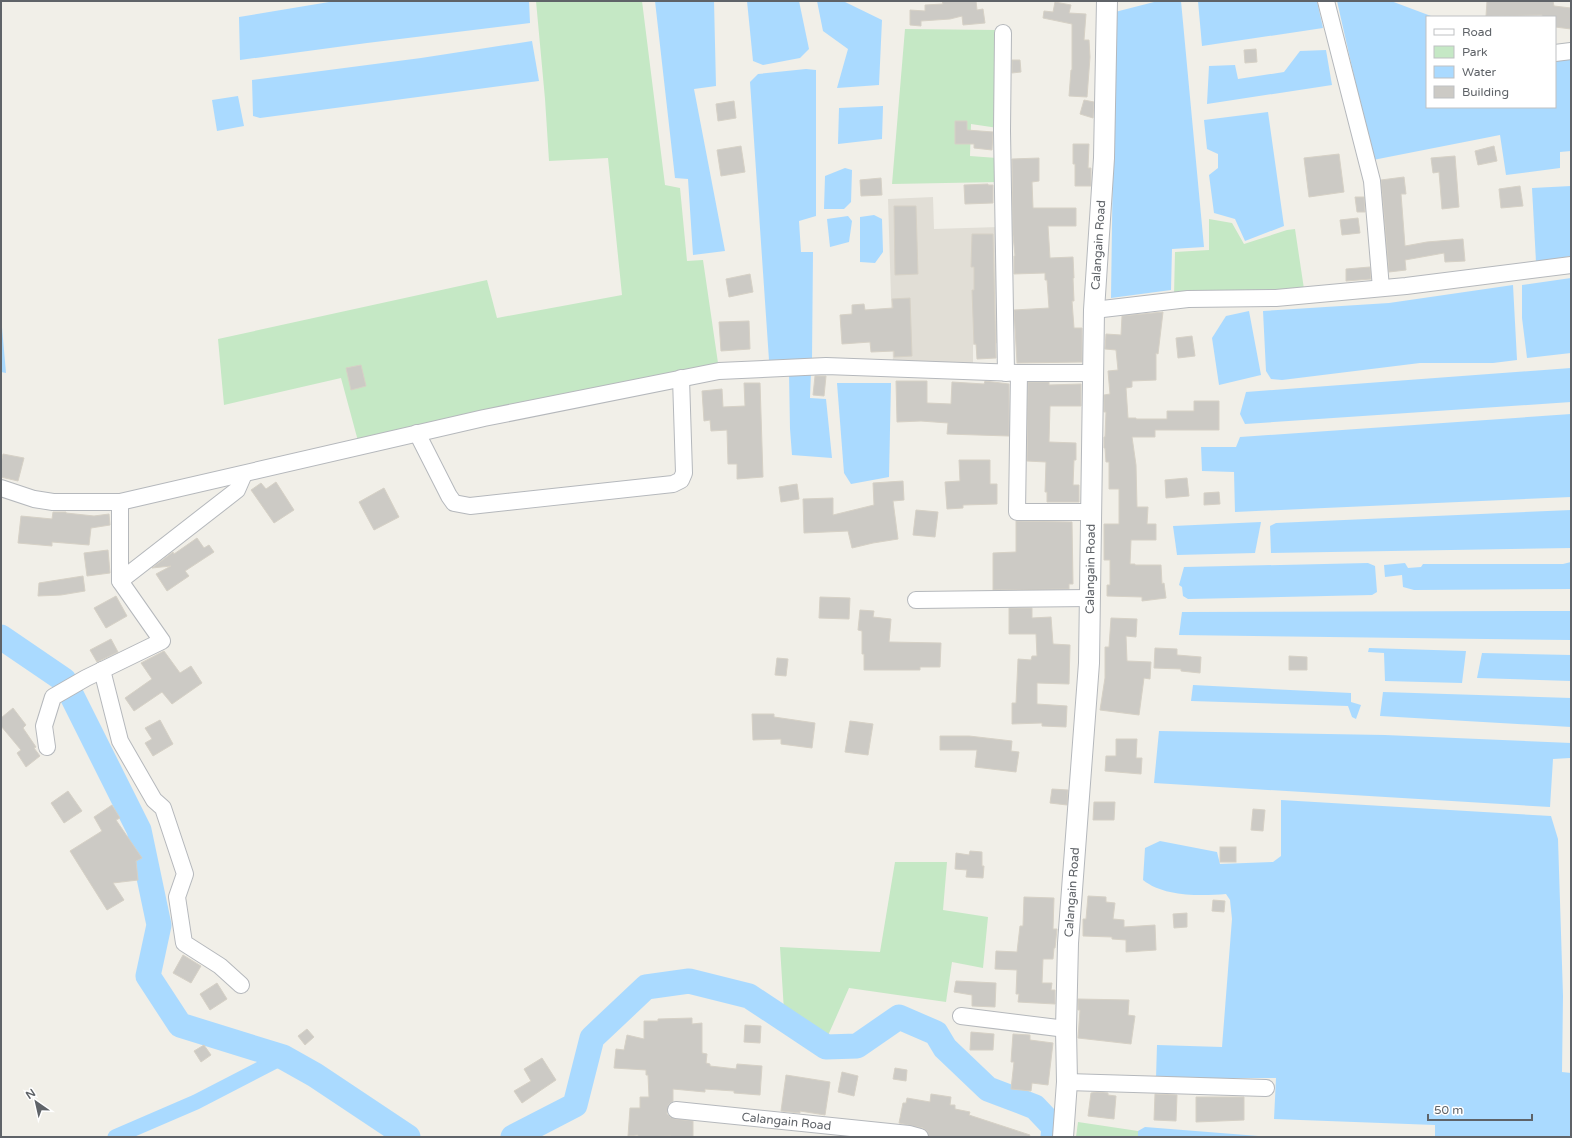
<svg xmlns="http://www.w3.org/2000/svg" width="1572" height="1138" font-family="'Varela Round',sans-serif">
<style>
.education{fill:#e1ded6}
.green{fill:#c5e8c5}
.water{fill:#aadaff}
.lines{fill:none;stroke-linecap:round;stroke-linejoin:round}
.canal{stroke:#aadaff;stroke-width:15}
.river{stroke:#aadaff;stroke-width:25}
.building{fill:#cccac5;stroke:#d6d1c6}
.minor-casing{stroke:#b5b8bc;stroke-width:18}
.tertiary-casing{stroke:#b5b8bc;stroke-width:22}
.minor{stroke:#fff;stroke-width:16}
.tertiary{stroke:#fff;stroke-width:20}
.labels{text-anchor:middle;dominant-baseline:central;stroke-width:4;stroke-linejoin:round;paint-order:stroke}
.street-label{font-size:12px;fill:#5f6368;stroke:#fff}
</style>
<rect width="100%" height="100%" fill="#f1efe8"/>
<polygon class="education" points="933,197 934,229 999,227 998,343 973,345 973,365 893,363 888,199"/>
<g class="green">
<polygon points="536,1 642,1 665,185 680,188 687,261 703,260 718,363 604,386 358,441 341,378 224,405 218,339 487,280 497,318 622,295 608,158 549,161 545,99"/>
<polygon points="905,29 998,30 998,128 971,124 970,156 997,158 999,182 892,184"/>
<polygon points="1209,219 1232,223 1244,244 1287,230 1295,229 1304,289 1174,296 1175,252 1209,250"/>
<polygon points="895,862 947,862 943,910 988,917 983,968 952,962 946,1002 849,988 826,1040 784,1011 780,947 880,952"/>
<polygon points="1078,1122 1138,1131 1138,1137 1076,1137"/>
</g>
<g class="water">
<polygon points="335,1 529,1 530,23 367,43 240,60 239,17"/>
<polygon points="655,1 714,1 716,86 694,89 725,251 693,255 688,179 675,178"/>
<polygon points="747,1 799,1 809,49 800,58 763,65 753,61"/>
<polygon points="817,1 843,1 882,20 879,85 837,88 848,49 823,31"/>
<polygon points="1158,1 1181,1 1204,247 1172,249 1171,290 1111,298 1115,12"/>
<polygon points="1198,1 1317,1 1323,28 1202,46"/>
<polygon points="1337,1 1391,1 1431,16 1440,17 1427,17 1427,107 1555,107 1555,59 1571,56 1571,151 1560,152 1560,168 1506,175 1500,135 1373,160"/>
<polygon points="532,41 539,81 260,118 253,116 252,80 421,58"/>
<polygon points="1326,50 1332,85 1207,104 1209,66 1235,65 1238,79 1284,72 1300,51"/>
<polygon points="806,69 816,70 816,216 799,221 801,252 813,252 812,359 769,360 750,82 758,74"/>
<polygon points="238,96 244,126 217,131 212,100"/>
<polygon points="883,106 882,139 838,144 839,108"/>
<polygon points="1268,112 1284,226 1245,241 1235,219 1214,213 1209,175 1218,168 1218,154 1207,149 1204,120"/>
<polygon points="845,168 852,170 851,202 844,209 824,209 825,176"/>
<polygon points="1571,186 1571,256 1536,262 1532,188"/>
<polygon points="874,215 882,219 883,252 875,263 860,262 860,217"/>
<polygon points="848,216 852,221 849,242 830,247 827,219"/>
<polygon points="1571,278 1571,353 1527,358 1522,318 1522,285"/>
<polygon points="1513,285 1517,360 1493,363 1420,363 1282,380 1271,379 1266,371 1263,311 1389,303"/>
<polygon points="1249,311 1261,375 1219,385 1212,338 1226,316"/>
<polygon points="1,316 6,373 1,372"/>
<polygon points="1571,368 1571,402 1245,424 1240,414 1246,392"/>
<polygon points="789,372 811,372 810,398 826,399 832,458 792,455 790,429"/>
<polygon points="837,383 891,383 889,477 851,484 844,473"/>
<polygon points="1571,414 1571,497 1235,512 1234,472 1202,471 1201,447 1236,447 1240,437"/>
<polygon points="1571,510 1571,548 1271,553 1270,526 1276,523"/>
<polygon points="1261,522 1255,553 1177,555 1173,526"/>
<polygon points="1571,562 1571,589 1414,590 1403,587 1402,575 1385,577 1384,565 1405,563 1408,568 1421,567 1423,564 1563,564"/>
<polygon points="1368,563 1375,566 1377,592 1372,595 1188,599 1183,596 1182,587 1179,585 1184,567"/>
<polygon points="1571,611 1571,640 1179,635 1182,612"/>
<polygon points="1369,648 1466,651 1462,683 1385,681 1384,653 1368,652"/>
<polygon points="1482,653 1571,655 1571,681 1477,678"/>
<polygon points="1193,685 1351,693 1351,702 1361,705 1356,719 1352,717 1348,706 1191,701"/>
<polygon points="1383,692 1571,698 1571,727 1380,716"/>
<polygon points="1159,731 1385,735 1571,743 1571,799 1570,758 1553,759 1550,807 1154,783"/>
<path d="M1281,800L1551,816L1558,839L1563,996L1562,1072L1571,1073V1137H1435V1125L1274,1119L1276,1078H1156L1157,1045L1222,1047L1232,919L1230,900L1226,894C1201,896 1164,897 1143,880L1145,848L1160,841L1217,852L1220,864L1273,862L1281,856Z"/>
<polygon points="1145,1127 1271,1137 1280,1137 1138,1137 1138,1131"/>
</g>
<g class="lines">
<polyline class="canal" points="115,1137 196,1102 283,1057"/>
<g class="river">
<polyline points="1,637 64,680 139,830 159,925 148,976 180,1025 283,1057 315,1075 408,1137"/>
<polyline points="513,1137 575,1105 592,1038 646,987 689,981 749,996 826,1047 857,1046 899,1017 936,1033 945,1048 988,1089 1035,1107 1054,1127 1053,1137"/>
</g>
</g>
<g class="building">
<polygon points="942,1 976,1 977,10 983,9 985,23 963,25 962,16 950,19 921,21 921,26 910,25 910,10 925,11 925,5 943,4"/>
<polygon points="1487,1 1553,1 1554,6 1571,8 1571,29 1555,27 1555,17 1543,17 1542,15 1486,16"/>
<polygon points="1055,2 1071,5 1069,13 1086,14 1084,40 1089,40 1090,57 1087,97 1069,96 1071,70 1072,70 1072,24 1043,18 1044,11 1053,12"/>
<polygon points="1256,49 1257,62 1245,63 1244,50"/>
<polygon points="1012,60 1020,60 1021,72 1012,73"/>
<polygon points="1084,100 1094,102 1093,118 1080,114"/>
<polygon points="734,101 736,118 718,121 716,104"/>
<polygon points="955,121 967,121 967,130 993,132 992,150 974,148 974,144 955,144"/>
<polygon points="1073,144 1089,144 1088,168 1091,168 1091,186 1075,186 1075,164 1073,164"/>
<polygon points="741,146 745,172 721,176 717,150"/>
<polygon points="1494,146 1497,161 1478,165 1475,151"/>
<polygon points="1339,154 1344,192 1309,197 1304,158"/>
<polygon points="1455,156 1459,207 1442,209 1439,172 1433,173 1431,158"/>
<polygon points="1039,158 1039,181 1032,182 1033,208 1076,208 1076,226 1048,226 1050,258 1073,257 1074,278 1073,278 1074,301 1072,301 1074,328 1082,328 1082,362 1017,363 1014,310 1049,308 1047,280 1045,280 1045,273 1014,274 1014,256 1015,256 1013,235 1012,159"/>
<polygon points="1404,177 1406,194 1401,194 1405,246 1427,242 1463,239 1465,261 1445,262 1444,253 1405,260 1406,270 1389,272 1381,180"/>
<polygon points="881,178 882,195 861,196 860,180"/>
<polygon points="988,184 988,185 993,185 993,203 965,204 964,185"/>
<polygon points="1520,186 1523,206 1501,208 1499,189"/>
<polygon points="1355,197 1364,197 1365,212 1357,212"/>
<polygon points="894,206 916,206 918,274 895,275"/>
<polygon points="1358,218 1360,233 1342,235 1340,220"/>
<polygon points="972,234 993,234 996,358 977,359 976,344 974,344 972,290 974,290 974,267 971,267"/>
<polygon points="1370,267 1371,279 1346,281 1346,269"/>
<polygon points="750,274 753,292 729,297 726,279"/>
<polygon points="910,298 912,356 894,357 894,351 871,352 870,342 842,344 840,315 852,314 852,305 864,304 865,310 893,308 892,299"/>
<polygon points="1163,312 1158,354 1156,353 1156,380 1132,381 1132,387 1126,388 1128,418 1136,418 1136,419 1167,419 1167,411 1194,411 1194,401 1219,401 1219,430 1155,430 1155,437 1132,437 1136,465 1137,507 1148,507 1147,524 1156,524 1156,540 1131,540 1130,564 1135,564 1135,565 1161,565 1162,584 1164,583 1166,598 1142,601 1142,597 1107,596 1107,585 1110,585 1110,560 1104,560 1104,524 1119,524 1119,489 1109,489 1109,462 1106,462 1105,448 1104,448 1104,437 1105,437 1106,412 1104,412 1104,395 1110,394 1108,371 1118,370 1116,350 1105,349 1106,334 1121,335 1122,316"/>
<polygon points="749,321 750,349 721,351 719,322"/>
<polygon points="1192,336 1195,356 1178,358 1176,338"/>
<polygon points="361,365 366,386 351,390 346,368"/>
<polygon points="815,376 826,376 824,396 813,395"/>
<polygon points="896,381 927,381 927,403 951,404 952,382 984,384 985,381 1009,384 1009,436 947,434 948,423 921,421 897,422"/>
<polygon points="1028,382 1049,382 1049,385 1081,384 1081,406 1050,406 1049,442 1076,443 1076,460 1074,460 1073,485 1079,485 1079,502 1047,502 1047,492 1045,492 1046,462 1027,461"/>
<polygon points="744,383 760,383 763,477 737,479 737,464 728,464 727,430 711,431 710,420 704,421 702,391 722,389 723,407 745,406"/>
<polygon points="3,454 24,458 18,481 1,477 1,464"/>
<polygon points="959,460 990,460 990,484 997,484 997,504 963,505 963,508 947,509 945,482 960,481"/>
<polygon points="1187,478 1189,496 1166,498 1165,480"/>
<polygon points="903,481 904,500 893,501 898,539 873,543 852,548 848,531 804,533 803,499 833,498 833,515 874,505 873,483"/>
<polygon points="276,482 294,510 274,523 251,490 261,483 266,489"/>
<polygon points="797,484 799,499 781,502 779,487"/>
<polygon points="384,488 399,517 374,530 359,502"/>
<polygon points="1219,492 1220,504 1204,505 1204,493"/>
<polygon points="916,510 938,512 935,537 913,535"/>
<polygon points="53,512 66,512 66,513 94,516 109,514 110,525 91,528 89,545 52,542 52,546 18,543 21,516 52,519"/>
<polygon points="1016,521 1072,522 1073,584 1069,584 1069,589 993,590 993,553 1016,552"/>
<polygon points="197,538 204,548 209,545 214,552 185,571 189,576 167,591 156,574 171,566 152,568 173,552 174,554"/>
<polygon points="108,550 110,573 87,576 84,553"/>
<polygon points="83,576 85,591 61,595 38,596 39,583"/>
<polygon points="116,596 127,616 106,628 94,608"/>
<polygon points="820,597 850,598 849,619 819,618"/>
<polygon points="1009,608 1032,608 1032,618 1051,617 1053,644 1070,645 1069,684 1037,683 1037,704 1067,706 1066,727 1042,726 1042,723 1012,724 1012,703 1016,703 1018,659 1031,660 1032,656 1037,656 1036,634 1009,634"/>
<polygon points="860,610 874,611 873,617 891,619 889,642 941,643 940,667 920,667 920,670 864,670 864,654 862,654 862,631 858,630"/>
<polygon points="1111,618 1137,619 1136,637 1126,636 1127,661 1151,662 1150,679 1144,678 1139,715 1100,710 1105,678 1105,647 1109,647"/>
<polygon points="111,639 118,652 97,662 90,650"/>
<polygon points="1155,648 1177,649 1177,655 1201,657 1200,673 1181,671 1181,669 1154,668"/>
<polygon points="164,651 180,673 191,666 202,683 172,704 162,692 134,711 125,698 152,679 141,663"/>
<polygon points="1289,656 1307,657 1307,670 1289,670"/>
<polygon points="777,658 788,659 786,676 775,675"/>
<polygon points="13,708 26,725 23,728 36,747 34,748 40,756 26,767 17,753 21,750 1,726 1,718"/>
<polygon points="752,714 774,714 774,717 815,723 812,748 781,744 781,739 753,740"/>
<polygon points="160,720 173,744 153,756 145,743 152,739 145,728"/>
<polygon points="850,721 873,724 868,755 845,752"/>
<polygon points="940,736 969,736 1012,741 1011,751 1019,752 1016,772 975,767 977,750 940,750"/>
<polygon points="1116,739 1137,739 1136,758 1142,758 1141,774 1105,771 1106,756 1116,756"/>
<polygon points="1052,789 1068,790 1067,805 1050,803"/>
<polygon points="68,791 82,811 64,823 51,803"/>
<polygon points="1094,802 1115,802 1114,820 1093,820"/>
<polygon points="112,805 120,818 116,820 142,858 136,861 138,880 113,883 124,900 107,910 70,851 102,831 94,817"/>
<polygon points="1253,809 1265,810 1263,831 1251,830"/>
<rect x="1220" y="847" width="16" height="15"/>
<polygon points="970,851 982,852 982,866 984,866 983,878 966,877 967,870 955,869 956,853 969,855"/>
<polygon points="1088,896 1106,897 1106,902 1115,903 1113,919 1124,920 1124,927 1155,925 1156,950 1126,952 1126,940 1112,939 1112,937 1083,936 1083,919 1086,919"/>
<polygon points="1024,897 1054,898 1053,929 1057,929 1055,948 1054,948 1053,959 1043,959 1042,983 1052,983 1051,990 1055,990 1055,1004 1018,1002 1019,994 1016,994 1017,970 995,969 996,951 1017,952 1020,926 1023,926"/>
<polygon points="1213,900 1225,901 1224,912 1212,911"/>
<polygon points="1187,913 1187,927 1174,928 1173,914"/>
<polygon points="183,955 201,966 191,983 173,973"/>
<polygon points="956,981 996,983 995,1007 972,1006 972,995 954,992"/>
<polygon points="217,983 227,999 210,1010 200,994"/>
<polygon points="1078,999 1129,1000 1128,1015 1135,1016 1131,1044 1078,1038 1080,1010 1078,1010"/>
<polygon points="692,1018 692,1024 702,1023 702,1053 707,1054 706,1063 710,1064 710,1066 736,1069 737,1064 762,1066 760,1095 734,1093 734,1091 705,1089 705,1092 673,1089 673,1101 668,1105 667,1114 670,1117 675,1119 693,1121 693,1137 671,1137 671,1136 638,1137 638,1135 628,1136 630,1108 640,1108 640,1097 649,1097 648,1075 646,1075 646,1070 614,1068 616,1049 624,1050 627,1035 644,1039 644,1021 658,1021 658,1019"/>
<polygon points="745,1025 761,1026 760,1043 744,1042"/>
<polygon points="307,1029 314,1037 305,1045 298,1036"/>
<polygon points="971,1032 994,1034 993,1050 970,1050"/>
<polygon points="1013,1034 1030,1035 1030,1040 1053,1043 1048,1085 1032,1083 1031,1091 1011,1089 1014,1062 1011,1062"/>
<polygon points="204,1045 211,1055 201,1062 194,1051"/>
<polygon points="542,1058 556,1080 522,1103 514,1091 531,1081 524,1069"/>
<polygon points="895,1068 907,1070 906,1081 893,1079"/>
<polygon points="842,1072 858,1076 854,1096 838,1092"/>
<polygon points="786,1075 830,1082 825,1115 800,1111 800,1113 781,1111"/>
<polygon points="1097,1092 1108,1093 1108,1095 1116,1096 1114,1119 1088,1116 1091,1093"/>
<polygon points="931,1094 951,1097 950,1105 955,1105 955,1109 970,1112 969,1115 1030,1135 1029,1137 929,1137 927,1131 923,1128 899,1123 903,1103 906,1103 907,1098 930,1102"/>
<polygon points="1155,1094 1177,1095 1176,1121 1154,1120"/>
<polygon points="1196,1097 1244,1097 1244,1120 1196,1122"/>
</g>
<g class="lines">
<defs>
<g id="minor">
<polyline points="1326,1 1372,181 1381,288"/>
<polyline points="1003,33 1002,131 1006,373"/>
<polyline points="1555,53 1571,51"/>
<polyline points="1094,310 1188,299 1276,298 1406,286 1571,265"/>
<polyline points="1019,373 1017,512 1092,512"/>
<polyline points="417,433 449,496 454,503 470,506 673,484 681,480 684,473 681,378"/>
<polyline points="1,488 34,499 53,502 120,502 484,418 719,371 826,366 1019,373 1093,373"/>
<polyline points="120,502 120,581"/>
<polyline points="916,600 1091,598"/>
<polyline points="102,670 120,741 154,800 163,808 185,874 177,897 184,943 220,966 241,985"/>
<polyline points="47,747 44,726 53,697 86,678 162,641 120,581 237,490 244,474"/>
<polyline points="961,1016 1066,1029"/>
<polyline points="1067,1082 1266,1088"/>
<path id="s1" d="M676,1110L909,1134L920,1137"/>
</g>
<g id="tertiary">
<path id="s2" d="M1063,1137L1067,1082L1066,1029L1068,943L1089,663L1094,310L1104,158L1107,1"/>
</g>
</defs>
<use href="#minor" class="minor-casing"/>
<use href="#tertiary" class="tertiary-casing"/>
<use href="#minor" class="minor"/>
<use href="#tertiary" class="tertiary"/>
</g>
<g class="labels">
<g class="street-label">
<text stroke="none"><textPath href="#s2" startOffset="893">Calangain Road</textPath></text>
<text stroke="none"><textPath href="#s2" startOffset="569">Calangain Road</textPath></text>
<text stroke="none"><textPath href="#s2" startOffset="245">Calangain Road</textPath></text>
<text stroke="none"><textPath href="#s1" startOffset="111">Calangain Road</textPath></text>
</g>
</g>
<rect width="1572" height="1138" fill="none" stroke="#5f6368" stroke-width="4"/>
<rect x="1426" y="16" width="130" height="92" fill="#ffffff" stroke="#bfc1c3"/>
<rect x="1434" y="29" width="20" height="6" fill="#ffffff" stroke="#bfc1c3"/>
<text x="1462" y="36" font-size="12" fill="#5f6368">Road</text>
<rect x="1434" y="46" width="20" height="12" fill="#c5e8c5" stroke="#bfc1c3"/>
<text x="1462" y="56" font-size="12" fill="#5f6368">Park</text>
<rect x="1434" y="66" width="20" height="12" fill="#aadaff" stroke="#bfc1c3"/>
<text x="1462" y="76" font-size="12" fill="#5f6368">Water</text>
<rect x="1434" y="86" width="20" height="12" fill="#cccac5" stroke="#bfc1c3"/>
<text x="1462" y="96" font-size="12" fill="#5f6368">Building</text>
<g transform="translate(36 1102) rotate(326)" stroke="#ffffff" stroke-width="3" paint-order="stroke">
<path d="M0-3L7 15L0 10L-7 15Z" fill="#5f6368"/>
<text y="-6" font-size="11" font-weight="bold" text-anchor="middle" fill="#5f6368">N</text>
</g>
<path d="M1428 1114v6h104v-6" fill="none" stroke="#5f6368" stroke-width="2"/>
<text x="1434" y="1114" font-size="12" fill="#5f6368" stroke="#ffffff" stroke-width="3" paint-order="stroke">50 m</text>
</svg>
